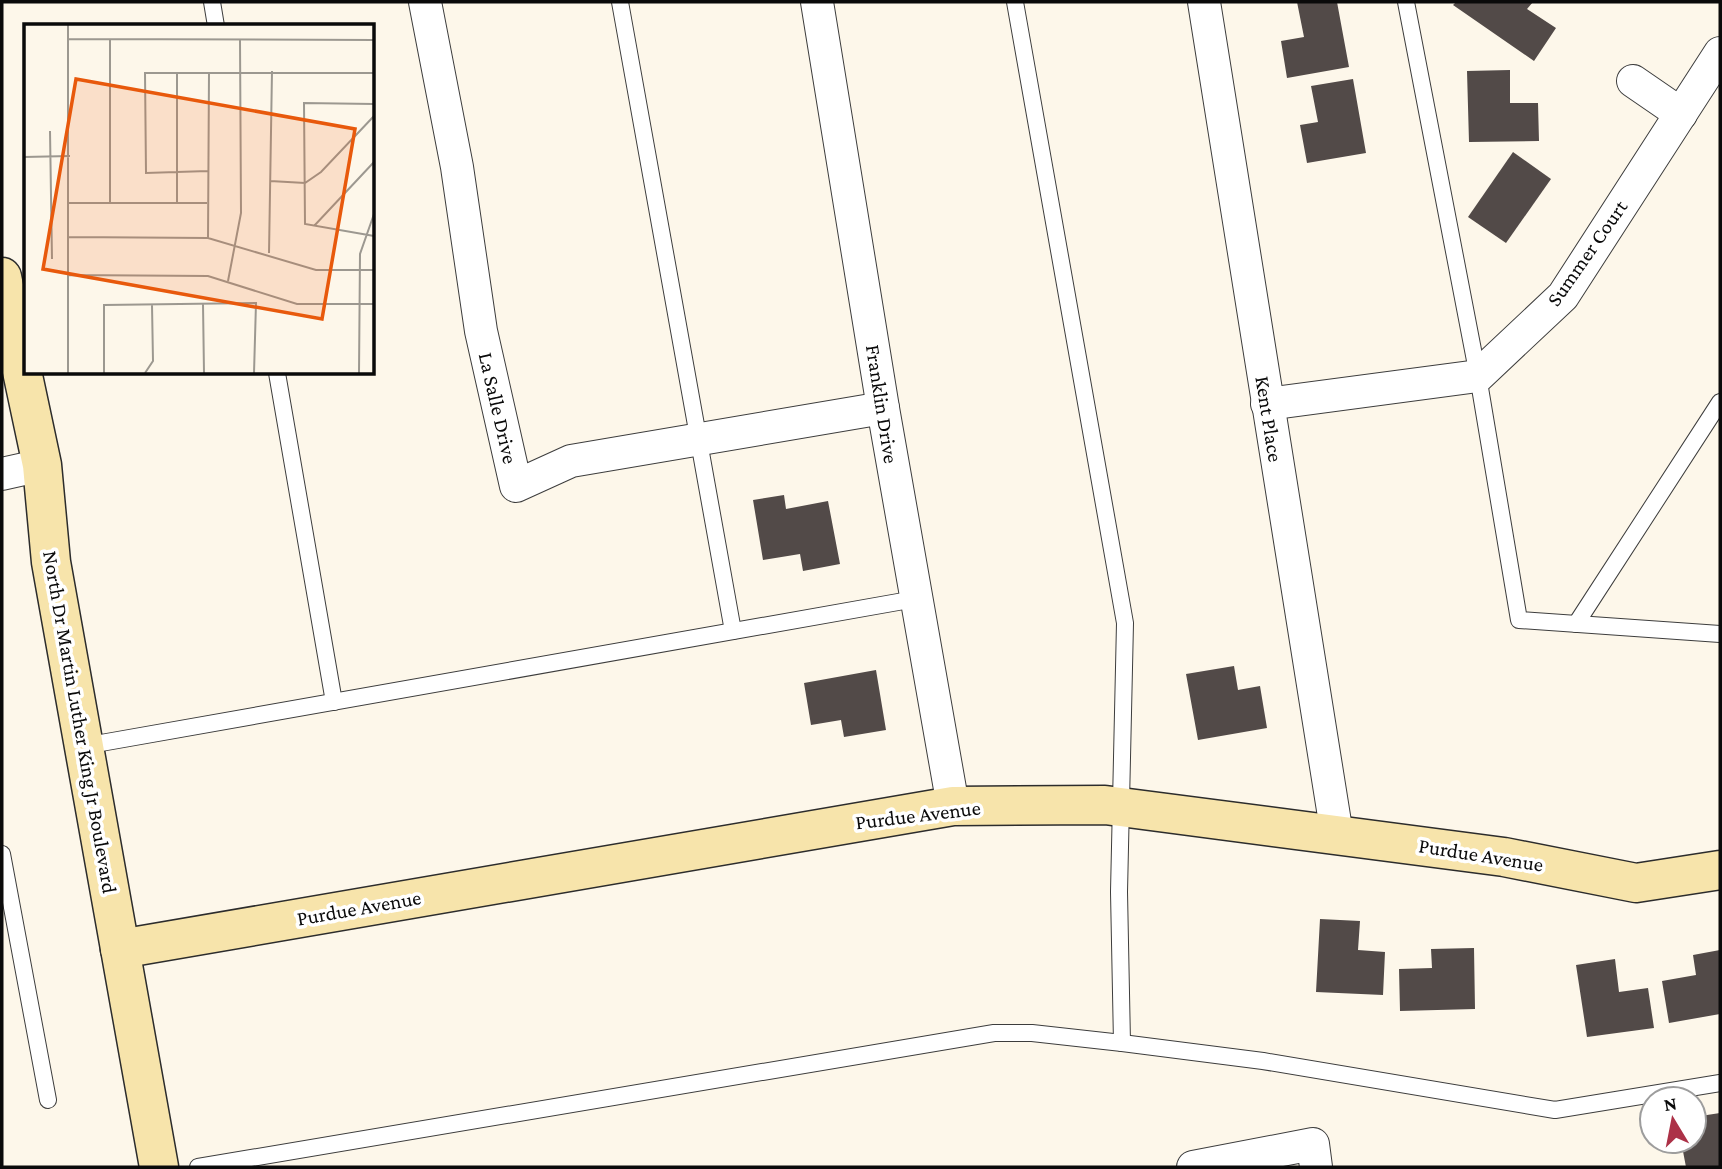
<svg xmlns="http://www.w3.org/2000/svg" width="1722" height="1169" font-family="'Crimson Pro',serif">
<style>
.building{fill:#524a48}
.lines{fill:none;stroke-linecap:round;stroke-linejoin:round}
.lane-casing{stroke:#3d3d3d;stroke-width:18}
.street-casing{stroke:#3d3d3d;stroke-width:34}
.secondary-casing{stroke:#2c2c2c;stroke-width:41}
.lane{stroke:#fff;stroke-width:16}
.street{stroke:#fff;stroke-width:32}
.secondary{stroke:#f7e4ab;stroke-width:38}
.labels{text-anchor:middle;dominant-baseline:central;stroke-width:7;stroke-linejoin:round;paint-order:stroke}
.street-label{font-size:21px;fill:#0a0a0a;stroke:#fff}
.inset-road{fill:none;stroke:#9c9890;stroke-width:2}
.view{fill:#e8590c;fill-opacity:0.15;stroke:#e8590c;stroke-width:3.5}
.inset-edge{fill:none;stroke:#0a0a0a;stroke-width:3.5}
</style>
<rect width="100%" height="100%" fill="#fdf7ea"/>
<g class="building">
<polygon points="1297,2 1337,2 1349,67 1287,78 1281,41 1304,37"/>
<polygon points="1456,2 1533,2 1527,9 1556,28 1534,61 1453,5"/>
<polygon points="1510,70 1510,103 1538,103 1539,141 1469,142 1467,71"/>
<polygon points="1353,79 1366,153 1307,163 1300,125 1318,122 1311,86"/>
<polygon points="1513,152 1551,179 1506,243 1468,217"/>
<polygon points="784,495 786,509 828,501 840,564 803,571 800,554 763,560 753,500"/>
<polygon points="1234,666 1238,690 1260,686 1267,728 1198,740 1186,674"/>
<polygon points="876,670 886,730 844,737 841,720 811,725 804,683"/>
<polygon points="1320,919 1360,921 1358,950 1385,952 1383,995 1316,992"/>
<polygon points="1474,948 1475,1009 1400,1011 1399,969 1432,968 1431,949"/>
<polygon points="1720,950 1720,1014 1669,1023 1662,981 1696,975 1693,955"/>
<polygon points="1615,959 1619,992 1648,988 1654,1028 1587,1037 1576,965"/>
<polygon points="1720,1113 1720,1167 1686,1167 1681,1141 1694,1141 1694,1117"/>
</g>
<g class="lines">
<defs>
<g id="lane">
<polyline points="212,2 216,26"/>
<polyline points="620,2 733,631"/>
<polyline points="1015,2 1125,623 1119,892 1122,1043"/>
<polyline points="1406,2 1478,376 1519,620 1720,634"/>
<polyline points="277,373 334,702"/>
<polyline points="1576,624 1720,402"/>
<polyline points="84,746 915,599"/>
<polyline points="2,854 48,1100"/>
<polyline points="198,1167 994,1033 1032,1033 1122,1043 1263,1061 1555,1110 1720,1083"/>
</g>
<g id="street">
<polyline points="425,2 457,167 481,331 516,486 571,461 883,408"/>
<polyline points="817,2 883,408 953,806"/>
<polyline points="1204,2 1337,835"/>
<polyline points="1633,81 1681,114"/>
<polyline points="1267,404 1478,376 1563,296 1720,53"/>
<polyline points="2,474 42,465"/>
<polyline points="1193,1167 1313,1144 1316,1167"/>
</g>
<g id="secondary">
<polyline points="2,277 42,465 51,562 159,1167"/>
<polyline points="120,949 953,806 1105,805 1504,857 1636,883 1720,870"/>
</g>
</defs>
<use href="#lane" class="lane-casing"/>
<use href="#street" class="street-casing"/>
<use href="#secondary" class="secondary-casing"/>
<use href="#lane" class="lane"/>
<use href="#street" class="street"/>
<use href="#secondary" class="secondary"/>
</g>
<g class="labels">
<g class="street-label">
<text transform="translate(1587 253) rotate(-55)">Summer Court</text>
<text transform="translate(882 404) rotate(81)">Franklin Drive</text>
<text transform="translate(498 408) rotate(77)">La Salle Drive</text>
<text transform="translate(1269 419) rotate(81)">Kent Place</text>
<text transform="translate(80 722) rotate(80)">North Dr Martin Luther King Jr Boulevard</text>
<text transform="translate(918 815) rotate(-7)">Purdue Avenue</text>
<text transform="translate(1481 855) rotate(9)">Purdue Avenue</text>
<text transform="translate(359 908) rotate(-10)">Purdue Avenue</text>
</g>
</g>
<g transform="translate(24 24)">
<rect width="350" height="350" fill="#fdf7ea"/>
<path class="inset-road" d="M44,1V349M44,15L350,16M153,48V179M350,80L280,79L281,200L350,212M26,107L28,235M0,133L46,132M184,147L122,149L121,49H350M246,157L281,159L297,148L350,92M44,179H183M86,179V15M290,202L350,138M44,213L184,214L292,246H350M184,214L185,48M245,229L248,47M44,251L184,252L273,280H350M204,257L217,189L216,16M179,280L180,349M80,349V281L232,279L230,349M121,349L129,337L128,281M335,349L336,230L350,190"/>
<path class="view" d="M52,55L331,105L298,295L19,245Z"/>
<rect width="350" height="350" class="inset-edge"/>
</g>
<rect width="1722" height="1169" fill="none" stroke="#0a0a0a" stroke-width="7"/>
<g transform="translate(1673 1120) rotate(350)"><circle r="33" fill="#ffffff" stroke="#9d9d9d" stroke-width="2"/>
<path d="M0-5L12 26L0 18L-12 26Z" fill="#ac3147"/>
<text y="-10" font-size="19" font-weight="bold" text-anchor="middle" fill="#0a0a0a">N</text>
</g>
</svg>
